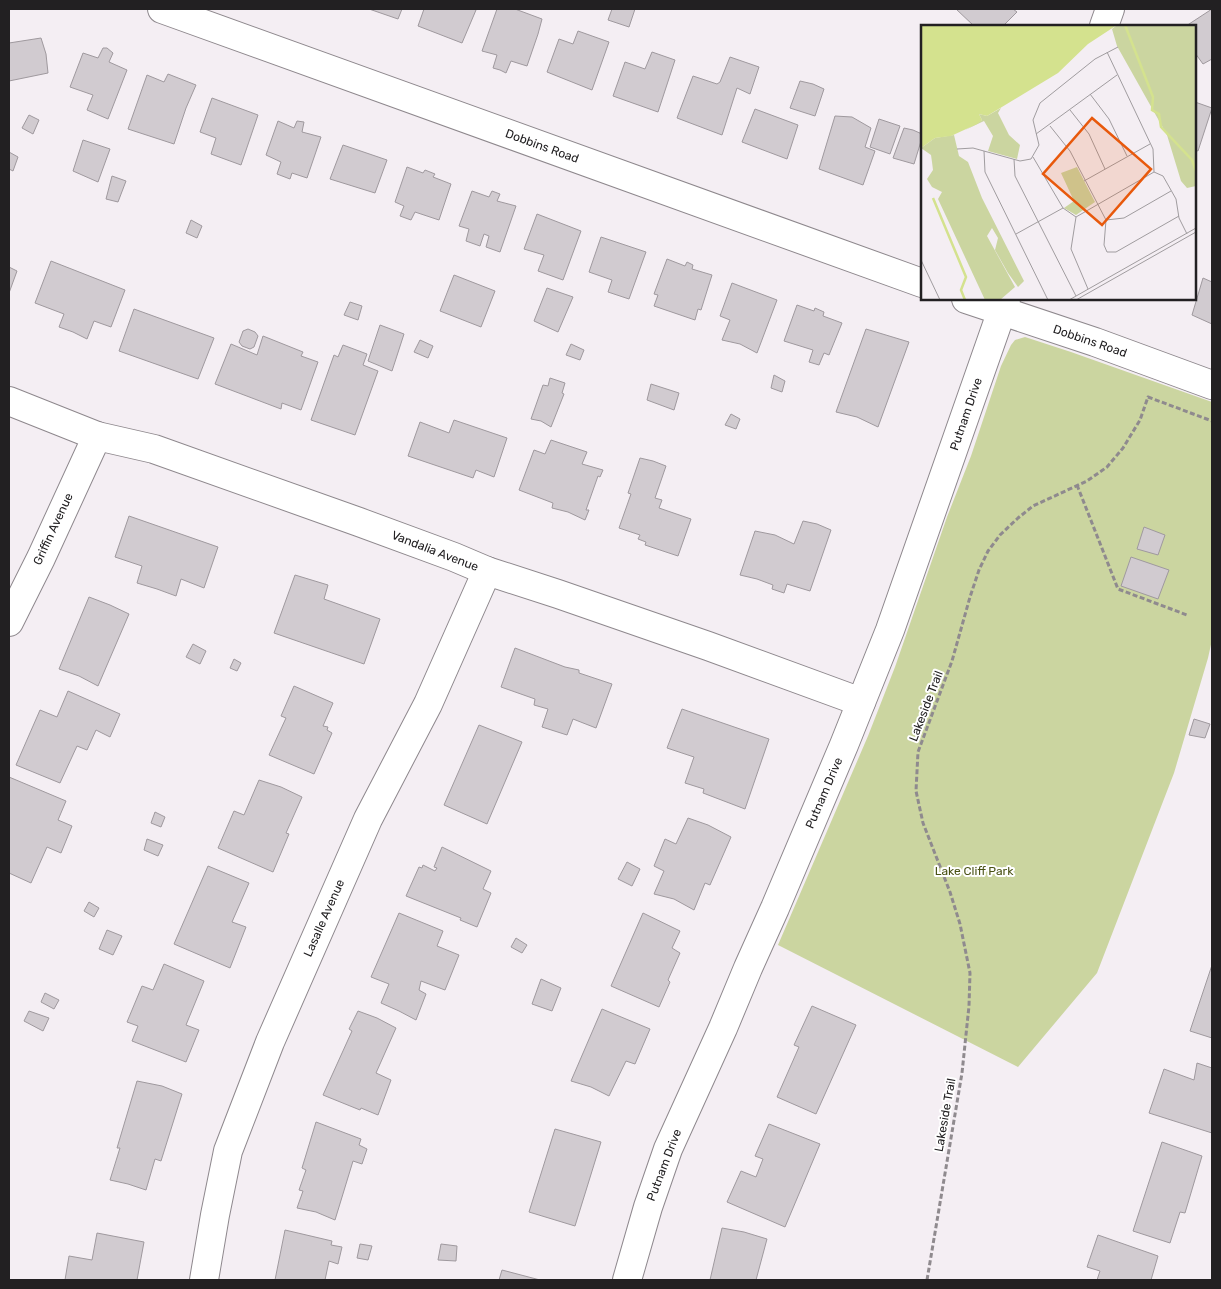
<svg xmlns="http://www.w3.org/2000/svg" width="1221" height="1289" font-family="Rubik,sans-serif">
<style>
.green{fill:#cbd5a0}
.building{fill:#d1cbd0;stroke:#9f999e}
.lines{fill:none;stroke-linecap:round;stroke-linejoin:round}
.minor-casing{stroke:#8e888d;stroke-width:30}
.path{stroke:#8f8a8e;stroke-width:3;stroke-dasharray:5 2.5;stroke-linecap:butt}
.minor{stroke:#fff;stroke-width:28}
.labels{text-anchor:middle;dominant-baseline:central;stroke-width:4;stroke-linejoin:round;paint-order:stroke}
.street-label{font-size:12px;fill:#222022;stroke:#fff}
.park-label{font-size:12px;fill:#495114;stroke:#fff}
.inset-river{fill:none;stroke:#d4e28e;stroke-width:2.5}
.inset-road{fill:none;stroke:#a09c9f;stroke-width:1}
.view{fill:#e8590c;fill-opacity:0.15;stroke:#e8590c;stroke-width:2.5}
.inset-edge{fill:none;stroke:#222022;stroke-width:2.5}
</style>
<rect width="100%" height="100%" fill="#f4eef3"/>
<polygon class="green" points="1025,337 1071,352 1212,402 1212,640 1208,658 1174,773 1097,973 1018,1067 778,945 868,736 895,667 947,517 971,456 1001,366 1011,345 1015,340"/>
<g class="building">
<polygon points="369,9 402,9 398,19"/>
<polygon points="424,9 474,9 476,10 462,43 418,26"/>
<polygon points="497,9 515,9 542,19 538,34 527,66 511,61 506,73 500,70 493,68 497,55 482,51"/>
<polygon points="612,9 635,9 629,27 608,20"/>
<polygon points="956,9 1013,9 1017,12 1003,26 974,26"/>
<polygon points="1212,9 1212,59 1203,64 1195,53 1195,26 1186,26"/>
<polygon points="578,31 609,42 592,90 547,72 559,39 573,44"/>
<polygon points="41,38 46,54 48,73 9,81 9,43"/>
<polygon points="103,48 107,48 113,53 109,62 127,70 108,119 87,110 93,95 70,87 83,53 98,58"/>
<polygon points="652,52 675,60 658,112 613,96 625,62 645,69"/>
<polygon points="730,57 759,67 750,94 737,88 722,135 677,118 693,76 717,84 720,82"/>
<polygon points="168,74 196,85 186,108 174,144 128,129 147,75 164,82"/>
<polygon points="800,81 813,84 824,89 815,116 790,108"/>
<polygon points="212,98 258,115 241,165 211,154 216,138 200,132"/>
<polygon points="1195,102 1212,108 1198,151 1195,150"/>
<polygon points="755,109 798,125 787,159 742,142"/>
<polygon points="29,115 39,120 33,134 22,128"/>
<polygon points="835,116 852,117 871,128 865,147 875,151 863,185 819,169"/>
<polygon points="879,119 900,126 890,154 870,147"/>
<polygon points="278,121 294,128 297,121 304,122 302,132 321,137 307,178 292,173 290,179 277,174 281,162 266,155"/>
<polygon points="904,128 913,130 922,134 922,138 914,164 893,158"/>
<polygon points="83,140 110,149 98,182 73,171"/>
<polygon points="343,145 387,160 375,193 330,179"/>
<polygon points="9,152 18,157 13,171 9,169"/>
<polygon points="407,167 423,173 425,170 435,174 433,177 451,184 439,220 415,212 411,220 400,216 404,206 395,202"/>
<polygon points="112,176 126,181 118,202 106,199"/>
<polygon points="472,191 489,197 492,191 500,194 497,201 516,206 500,252 486,247 489,236 484,234 480,246 466,241 469,229 459,226"/>
<polygon points="537,214 581,231 563,280 538,271 544,255 524,249"/>
<polygon points="191,220 202,226 197,238 186,233"/>
<polygon points="601,237 646,252 629,299 608,292 612,280 589,272"/>
<polygon points="667,259 685,266 687,262 693,265 692,269 712,275 701,310 698,309 695,320 654,306 658,295 654,294"/>
<polygon points="51,261 125,290 111,327 94,321 87,339 73,332 59,327 64,314 35,303"/>
<polygon points="9,267 17,271 9,293"/>
<polygon points="454,275 495,291 481,327 440,311"/>
<polygon points="1203,278 1212,282 1212,324 1192,315"/>
<polygon points="732,283 777,300 757,353 740,344 722,340 730,320 720,316"/>
<polygon points="547,288 573,297 558,332 534,321"/>
<polygon points="350,302 362,306 358,320 344,315"/>
<polygon points="797,305 814,311 815,308 824,312 823,316 842,323 829,355 824,353 819,365 809,362 813,350 784,341"/>
<polygon points="134,309 214,338 198,379 119,351"/>
<polygon points="380,325 404,334 392,371 368,361"/>
<polygon points="248,329 255,332 258,336 254,347 250,349 242,346 239,342 243,331"/>
<polygon points="866,329 909,342 878,427 857,417 836,412"/>
<polygon points="263,336 303,352 301,356 318,362 301,410 282,403 281,409 215,384 231,344 257,355"/>
<polygon points="420,340 433,346 428,358 414,352"/>
<polygon points="571,344 584,350 580,360 566,355"/>
<polygon points="343,345 367,354 363,365 378,371 355,435 311,420 334,355 338,357"/>
<polygon points="774,375 785,381 782,392 771,388"/>
<polygon points="550,378 565,383 562,393 564,394 551,427 541,421 531,419 543,385 548,386"/>
<polygon points="651,384 679,393 674,410 647,400"/>
<polygon points="731,414 740,419 736,429 725,425"/>
<polygon points="454,420 507,438 494,477 476,470 473,478 408,456 420,422 449,433"/>
<polygon points="551,440 587,452 582,464 603,470 600,477 598,476 586,510 589,510 585,520 568,512 552,508 553,503 519,490 534,450 545,454"/>
<polygon points="640,458 653,461 666,466 655,498 662,500 659,508 691,519 678,556 645,545 646,542 638,539 640,535 619,528 631,494 628,493"/>
<polygon points="129,516 218,547 204,588 181,579 176,596 157,589 137,583 142,566 115,557"/>
<polygon points="803,521 817,524 831,530 810,591 787,584 784,593 772,589 773,585 757,579 740,575 755,531 775,535 794,544"/>
<polygon points="1144,527 1165,535 1158,555 1137,549"/>
<polygon points="1131,557 1169,570 1158,599 1121,586"/>
<polygon points="295,575 328,585 324,599 380,619 364,664 274,633"/>
<polygon points="89,597 110,605 129,614 98,686 79,676 59,669"/>
<polygon points="193,644 206,651 200,664 186,657"/>
<polygon points="515,648 565,667 579,670 579,673 612,684 596,728 573,719 567,735 542,727 548,709 534,705 535,699 501,687"/>
<polygon points="234,659 241,663 237,671 230,668"/>
<polygon points="294,686 333,703 323,726 328,727 327,730 332,733 314,774 269,755 286,718 281,716"/>
<polygon points="68,691 120,714 110,737 96,730 87,750 77,746 60,783 16,765 40,710 57,717"/>
<polygon points="682,709 769,739 745,809 703,793 704,789 685,783 694,757 667,748"/>
<polygon points="1194,719 1210,724 1205,738 1189,735"/>
<polygon points="479,725 522,742 487,824 444,805"/>
<polygon points="9,777 66,801 58,820 72,826 61,853 47,847 31,883 9,873"/>
<polygon points="259,780 281,787 302,797 286,833 289,834 273,872 218,848 234,811 244,815"/>
<polygon points="155,812 165,817 161,827 151,823"/>
<polygon points="688,818 708,825 731,837 710,885 705,883 694,910 674,899 654,894 664,871 654,866 665,839 676,844"/>
<polygon points="147,839 163,845 158,856 144,850"/>
<polygon points="442,847 491,871 483,889 491,893 477,927 460,920 461,918 406,896 419,867 422,868 423,865 435,871 437,868 434,867"/>
<polygon points="627,862 640,869 632,886 618,879"/>
<polygon points="208,866 249,883 232,922 246,927 230,968 174,944"/>
<polygon points="89,902 99,908 94,917 84,911"/>
<polygon points="399,913 443,931 437,946 459,955 445,990 421,981 419,990 426,994 416,1020 399,1011 381,1003 389,984 371,977"/>
<polygon points="643,913 680,931 672,948 680,953 668,980 670,982 659,1007 611,986"/>
<polygon points="107,930 122,936 113,955 99,949"/>
<polygon points="516,938 527,945 522,953 511,947"/>
<polygon points="164,964 204,981 186,1025 199,1030 186,1062 132,1041 138,1026 127,1022 142,986 153,990"/>
<polygon points="1212,965 1212,1038 1190,1031"/>
<polygon points="541,979 561,988 552,1011 532,1004"/>
<polygon points="45,993 59,1000 54,1009 41,1002"/>
<polygon points="812,1006 856,1025 816,1114 777,1097 799,1047 794,1045"/>
<polygon points="602,1009 650,1029 635,1064 626,1061 609,1096 591,1087 571,1081"/>
<polygon points="29,1011 49,1018 43,1031 24,1021"/>
<polygon points="358,1011 377,1018 396,1028 376,1073 391,1080 378,1115 361,1108 360,1110 323,1095 352,1031 349,1029"/>
<polygon points="1197,1063 1212,1068 1212,1133 1149,1113 1164,1069 1194,1080"/>
<polygon points="137,1081 162,1086 182,1094 161,1161 155,1159 146,1190 128,1184 110,1180 120,1148 117,1148"/>
<polygon points="316,1122 361,1139 359,1145 367,1149 362,1164 353,1161 335,1220 316,1212 297,1208 303,1191 299,1190 306,1170 302,1168"/>
<polygon points="769,1124 820,1144 785,1227 727,1202 741,1171 756,1177 763,1159 755,1156"/>
<polygon points="555,1129 601,1142 575,1226 529,1212"/>
<polygon points="1162,1142 1202,1156 1185,1213 1180,1212 1170,1243 1133,1231"/>
<polygon points="722,1228 744,1232 767,1239 756,1280 710,1280"/>
<polygon points="285,1230 332,1241 331,1245 342,1247 338,1264 329,1261 325,1280 275,1280"/>
<polygon points="97,1233 144,1242 137,1280 65,1280 69,1256 92,1260"/>
<polygon points="1098,1235 1158,1256 1151,1280 1097,1280 1100,1271 1087,1267"/>
<polygon points="360,1244 372,1246 368,1260 357,1258"/>
<polygon points="441,1244 457,1246 456,1261 438,1260"/>
<polygon points="502,1270 540,1280 499,1280"/>
</g>
<g class="lines">
<defs>
<g id="minor">
<polyline points="162,9 922,283"/>
<polyline points="1104,26 1110,9"/>
<polyline points="966,299 1095,342 1212,385"/>
<polyline points="9,401 97,436 154,449 359,522 454,557 487,571 558,594 708,646 861,702"/>
<polyline points="9,622 41,558 97,436"/>
<polyline points="204,1280 215,1215 228,1151 270,1042 368,819 428,704 487,571"/>
<polyline points="627,1280 648,1207 668,1149 723,1028 748,968 775,908 844,745 890,630 1006,299"/>
</g>
</defs>
<use href="#minor" class="minor-casing"/>
<g class="path">
<polyline points="1077,485 1118,589 1187,615"/>
<polyline points="927,1280 962,1073 969,1006 970,973 960,924 950,892 923,823 916,791 918,752 952,661 970,597 979,570 988,551 1000,535 1018,518 1033,506 1087,481 1107,467 1123,448 1140,420 1148,397 1212,421"/>
</g>
<use href="#minor" class="minor"/>
</g>
<g class="labels">
<g class="street-label">
<text transform="translate(542 146) rotate(20)">Dobbins Road</text>
<text transform="translate(1090 341) rotate(19)">Dobbins Road</text>
<text transform="translate(966 414) rotate(-71)">Putnam Drive</text>
<text transform="translate(53 529) rotate(-65)">Griffin Avenue</text>
<text transform="translate(435 551) rotate(21)">Vandalia Avenue</text>
<text transform="translate(926 706) rotate(-69)">Lakeside Trail</text>
<text transform="translate(824 793) rotate(-67)">Putnam Drive</text>
<text transform="translate(324 918) rotate(-66)">Lasalle Avenue</text>
<text transform="translate(945 1115) rotate(-80)">Lakeside Trail</text>
<text transform="translate(664 1165) rotate(-69)">Putnam Drive</text>
</g>
<g class="park-label">
<text x="974" y="871">Lake Cliff Park</text>
</g>
</g>
<g transform="translate(921 25)">
<rect width="275" height="275" fill="#f4eef3"/>
<path d="M196,0H275V161L266,163L260,156L246,110L196,21L191,4ZM80,83L77,88L88,110L99,120L96,134L67,126L72,111L63,96L44,105L61,95L58,89L66,91ZM33,110L38,131L47,137L61,173L103,256L97,262L87,248L74,225L77,213L71,203L66,211L94,262L79,275H64L17,174L21,167L11,162L6,154L12,145L11,137L10,130L0,123L14,113ZM156,142L174,177L155,190L143,183L153,176L140,148Z" fill="#cbd5a0"/>
<path d="M0,0H196L167,19L137,48L66,91L58,89L61,95L56,99L30,111L14,113L0,123Z" fill="#d4e28e"/>
<path class="inset-river" d="M204,0L232,72L231,85L238,89L240,102L271,135L275,146M12,173L45,252L40,265L44,275"/>
<path class="inset-road" d="M186,27L232,124L233,147L242,151L255,174L258,193L266,209M169,69L188,94L206,131M149,85L168,109L184,144M129,101L149,126L185,195L183,220L186,227H195L258,191M115,109L196,50M36,124L52,123L99,136L110,134L118,120L112,95L119,78L174,34L197,22M63,126L64,147L127,275M112,132L142,183L155,192L150,224L167,264M93,134L94,151L155,271M163,156L229,119M155,192L233,147M185,195L203,193L250,166M95,209L142,183M0,235L19,275M148,275L275,203M155,275L275,207"/>
<path class="view" d="M171,93L230,144L181,200L122,149Z"/>
<rect width="275" height="275" class="inset-edge"/>
</g>
<rect width="1221" height="1289" fill="none" stroke="#222022" stroke-width="20"/>
</svg>
